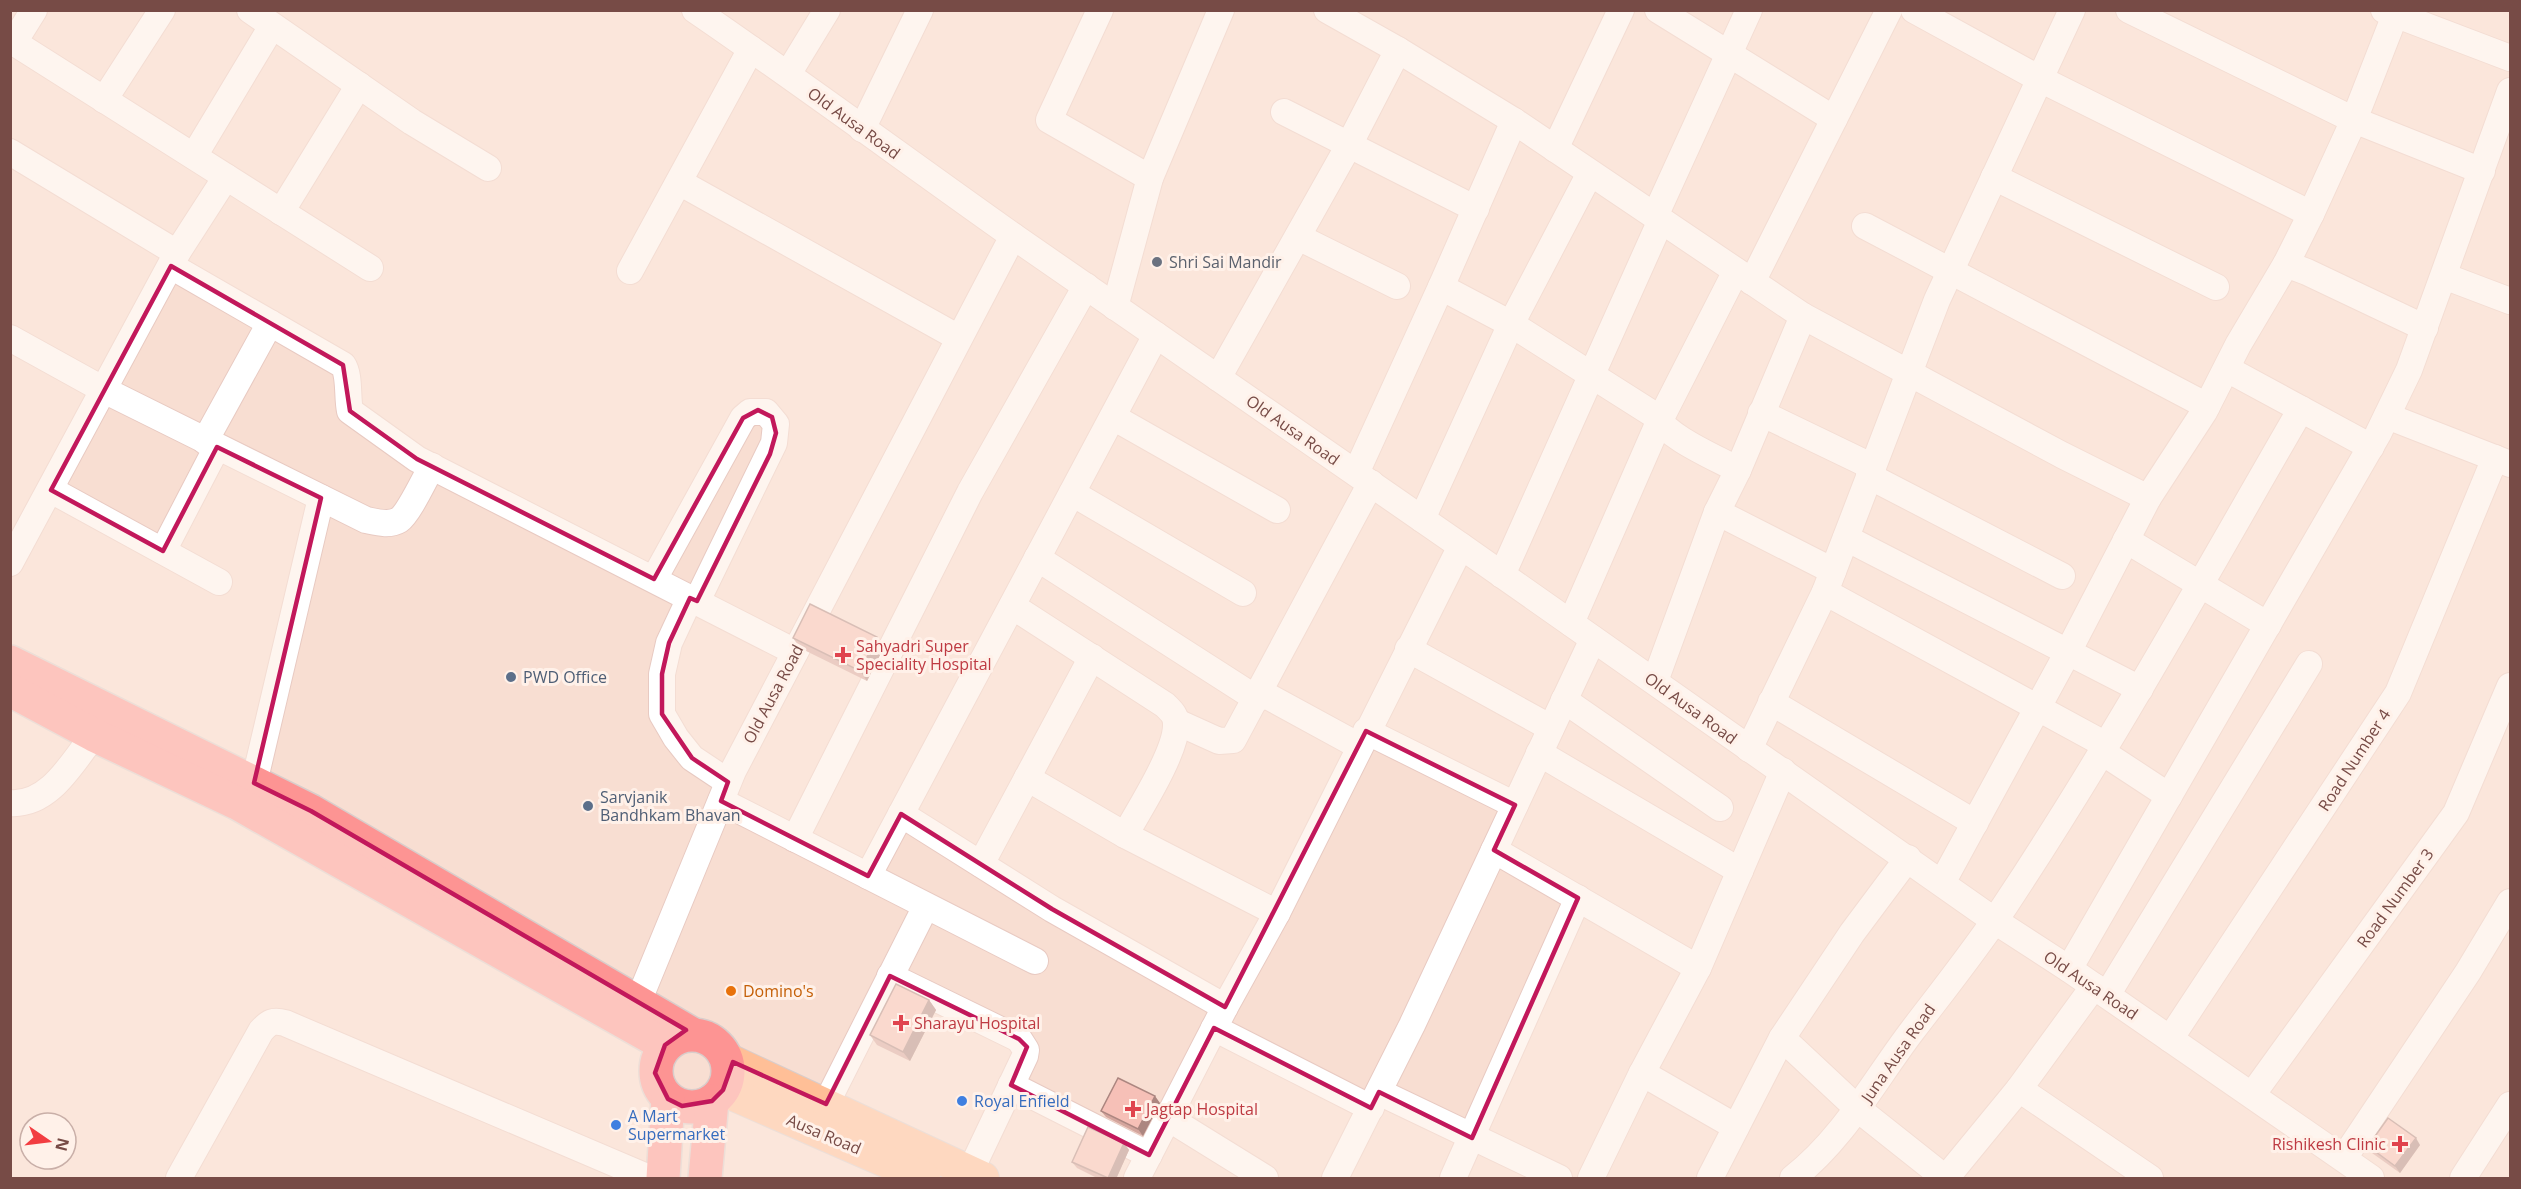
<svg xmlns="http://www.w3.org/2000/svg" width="2521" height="1189" font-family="'Open Sans',sans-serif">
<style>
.residential{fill:#f8ded2;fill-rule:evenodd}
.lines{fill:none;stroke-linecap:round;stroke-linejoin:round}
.minor-casing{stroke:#e8cac2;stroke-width:28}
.major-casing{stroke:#d9cdcb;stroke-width:34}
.highway-casing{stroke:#d9cdcb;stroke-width:36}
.minor{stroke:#fff;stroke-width:26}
.major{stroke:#ffbf97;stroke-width:32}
.highway{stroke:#fd9493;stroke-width:33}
.wall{fill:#d4a59d}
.shaded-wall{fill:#ac8680}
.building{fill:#f6c0b7;stroke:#ac8680;stroke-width:1.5}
.marked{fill:none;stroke:#c2185b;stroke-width:4.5;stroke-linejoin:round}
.worship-dot{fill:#6b7280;stroke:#fff1e9;stroke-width:2}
.health-dot{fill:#e0444e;stroke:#fff1e9;stroke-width:2}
.service-dot{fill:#5c6f8a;stroke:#fff1e9;stroke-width:2}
.food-dot{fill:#e8710a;stroke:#fff1e9;stroke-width:2}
.shop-dot{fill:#3f7fe0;stroke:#fff1e9;stroke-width:2}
.labels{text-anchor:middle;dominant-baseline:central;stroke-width:6;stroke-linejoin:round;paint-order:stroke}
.street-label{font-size:16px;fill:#774b46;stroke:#fff1e9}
.worship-label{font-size:16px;fill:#5b616d;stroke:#fff1e9;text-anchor:start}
.health-label{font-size:16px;fill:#be3a42;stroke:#fff1e9;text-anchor:start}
.service-label{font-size:16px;fill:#4e5e75;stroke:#fff1e9;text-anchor:start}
.food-label{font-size:16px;fill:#c56008;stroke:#fff1e9;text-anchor:start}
.shop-label{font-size:16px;fill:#366cbe;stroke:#fff1e9;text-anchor:start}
</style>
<rect width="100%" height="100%" fill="#feece1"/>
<path class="residential" d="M10,11H2510V1178H11ZM30,1123H66V1159H30Z"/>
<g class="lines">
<defs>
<g id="minor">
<polyline points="250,10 412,122 488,168"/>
<polyline points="1100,10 1049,120 1150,178"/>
<polyline points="1327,10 1398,50"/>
<polyline points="1658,10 1834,119"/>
<polyline points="1914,10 2040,79 2311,214"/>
<polyline points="2129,10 2354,120 2311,214 2286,264"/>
<polyline points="2384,10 2510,58"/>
<polyline points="2397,10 2354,120 2482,171"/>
<polyline points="10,40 370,268"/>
<polyline points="14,42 34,10"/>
<polyline points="788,74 827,10"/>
<polyline points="104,100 162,10"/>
<polyline points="1284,112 1476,209"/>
<path d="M1514,121L1441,287L1511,324L1656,416C1668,438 1715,457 1738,470"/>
<polyline points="862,129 920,10"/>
<polyline points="1555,149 1621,10"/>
<polyline points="10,152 177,253 10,563"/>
<polyline points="194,156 272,26"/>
<polyline points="1994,177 2216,287"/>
<polyline points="679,182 959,338"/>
<polyline points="281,212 359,85"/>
<polyline points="1655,216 1749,10"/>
<polyline points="1865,226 2207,406"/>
<polyline points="1013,236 1461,546 1995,921 2069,969 2371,1178"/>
<polyline points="1298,237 1397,286"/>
<polyline points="177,253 226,177"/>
<path d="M171,266L343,365C350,375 347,398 350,411L417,459L795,652"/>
<polyline points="630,271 751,49"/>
<polyline points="2444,276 2510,301"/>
<polyline points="1752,282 1889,10"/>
<polyline points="1115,307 1150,178 1221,10"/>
<polyline points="1803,316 2062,455 2148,498 2204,412 2238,345 2286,264 2307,272 2425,328"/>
<path d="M10,338L104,390L366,520C376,522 389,526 399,520C409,513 425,478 432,466"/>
<polyline points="2227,369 2371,447"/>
<polyline points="1218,378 1349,145 1398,50 1514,121 1803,316 1738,470 1717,512 1655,681"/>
<polyline points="1761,413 1873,467"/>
<polyline points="2387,416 2510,464"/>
<polyline points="1113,417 1277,510"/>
<polyline points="205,441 270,323"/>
<polyline points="1356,473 1441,287"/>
<polyline points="1869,476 2062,576"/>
<polyline points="51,490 219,582"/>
<polyline points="1072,493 1243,593"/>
<polyline points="1717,512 1833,571"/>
<polyline points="1422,519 1511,324 1590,173"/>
<polyline points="1846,538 2140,689"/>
<polyline points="2126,540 2268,625"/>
<polyline points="163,551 217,447"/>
<polyline points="1037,558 1257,699"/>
<polyline points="1502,575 1661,220"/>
<polyline points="654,579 743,418 750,412 766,412 776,424 774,443 697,601"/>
<polyline points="1825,592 2106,745"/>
<polyline points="690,598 669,643 662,674 662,714 676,738 692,758 728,782"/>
<path d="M1012,606L1165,705C1171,711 1176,715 1176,724C1177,751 1139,810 1125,835"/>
<polyline points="1571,623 1659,422 1736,271"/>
<polyline points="1408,649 1551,728"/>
<polyline points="1260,692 1359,746"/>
<polyline points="1564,700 1720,808"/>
<polyline points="1771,702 1975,823"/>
<polyline points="1177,722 1219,741 1233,740 1371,483"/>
<polyline points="1366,731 1515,805"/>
<polyline points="1749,749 1825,592 1937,300 2072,10"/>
<polyline points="2102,752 2169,796"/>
<polyline points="1539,753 1740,871"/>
<polyline points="1027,778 1125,835 1277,913"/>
<polyline points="254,783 321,498"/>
<polyline points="721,801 1035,961"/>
<path d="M10,803C50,806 73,761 94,735"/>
<polyline points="901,814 1052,909 1225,1007"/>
<polyline points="795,839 970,492 1086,286"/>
<polyline points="1494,850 1698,968"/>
<polyline points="981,864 1092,657"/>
<polyline points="868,876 1156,335"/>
<polyline points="1942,883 2068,652 2148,498"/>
<polyline points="2069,969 2378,434 2409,370 2510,91"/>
<polyline points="890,976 1019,1039 1026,1050 1025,1056 970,1172"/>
<polyline points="2107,995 2309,664"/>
<path d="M638,1002L733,771L1013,236C907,161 803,84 695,10"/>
<polyline points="1214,1028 1371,1108"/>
<polyline points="1782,1038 1858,1109 1945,1178"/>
<polyline points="2170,1039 2398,693 2495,458"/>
<polyline points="1642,1073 1736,1127"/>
<polyline points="1011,1085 1149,1155"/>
<polyline points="2019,1089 2094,986"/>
<polyline points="1379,1092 1559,1178"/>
<polyline points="2252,1095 2456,813 2510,686"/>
<polyline points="826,1104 926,906"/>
<polyline points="1168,1118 1265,1178"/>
<polyline points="2344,1158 2468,972 2510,902"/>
<path d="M179,1178L261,1031C269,1022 273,1020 285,1023L649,1178"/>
<polyline points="1137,1178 1225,1007 1277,913 1461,546"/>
<polyline points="1335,1178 1412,1025 1593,639"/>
<polyline points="1453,1178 1578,898"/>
<polyline points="1591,1178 1642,1073 1698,968 1783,771"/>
<polyline points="1710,1178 1782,1038 1852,933 1908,858"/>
<path d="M1793,1178C1844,1138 1874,1081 1912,1031C1944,989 1977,948 2006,904C2112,744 2205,575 2301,409"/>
<polyline points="1946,1178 2019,1089 2150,1178"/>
<polyline points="2463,1178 2510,1105"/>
</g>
<g id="major">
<polyline points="727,1059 983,1178"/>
<polyline points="723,1090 924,1178"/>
</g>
<g id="highway">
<polyline points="10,662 311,811 692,1034"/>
<polyline points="10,690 94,735 237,803 665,1045"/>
<circle cx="692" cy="1071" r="36"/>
<polyline points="663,1178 668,1099"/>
<polyline points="705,1178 712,1101"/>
</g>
</defs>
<use href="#minor" class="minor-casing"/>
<use href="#major" class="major-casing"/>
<use href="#highway" class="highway-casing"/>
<use href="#minor" class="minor"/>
<use href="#major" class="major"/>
<use href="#highway" class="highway"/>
</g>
<g class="wall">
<polygon points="877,637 884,647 867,681 800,648 793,638"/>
<polygon points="929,1000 936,1010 910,1061 877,1045 870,1035"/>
<polygon points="1160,1103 1143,1136 1106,1117 1101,1111"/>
<polygon points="1124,1143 1129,1150 1116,1179 1099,1179 1077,1168 1072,1162"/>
<polygon points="2420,1145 2400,1173 2372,1153 2368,1146"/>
</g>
<g class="shaded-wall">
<polygon points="877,637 884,647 867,681 860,671"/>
<polygon points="929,1000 936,1010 910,1061 903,1052"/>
<polygon points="1155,1096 1160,1103 1143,1136 1138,1129"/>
<polygon points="2416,1138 2420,1145 2400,1173 2395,1166"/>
<polygon points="1124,1143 1129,1150 1116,1179 1108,1178"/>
</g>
<g class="building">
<polygon points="810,604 877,637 860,671 793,638"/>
<polygon points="896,984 929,1000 903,1052 870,1035"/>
<polygon points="1118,1078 1155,1096 1138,1129 1101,1111"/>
<polygon points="2388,1118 2416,1138 2395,1166 2368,1146"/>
<polygon points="1088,1127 1124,1143 1108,1178 1072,1162"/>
</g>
<path d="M0 0H2521V1189H0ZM171,266L343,365L350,411L417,459L654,579L743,418L758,410L772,417L776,433L770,454L697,601L690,598L669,643L662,674V714L692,758L728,782L721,801L868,876L901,814L1052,909L1225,1007L1366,731L1515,805L1494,850L1578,898L1472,1138L1379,1092L1371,1108L1214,1028L1149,1155L1011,1085L1027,1047L1019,1039L890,976L826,1104L733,1062L723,1090L712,1101L682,1106L668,1099L655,1073L665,1045L686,1030L311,811L254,783L321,498L217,447L163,551L51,490Z" fill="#feece1" fill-opacity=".55" fill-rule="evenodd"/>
<path class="marked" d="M171,266L343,365L350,411L417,459L654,579L743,418L758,410L772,417L776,433L770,454L697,601L690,598L669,643L662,674V714L692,758L728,782L721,801L868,876L901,814L1052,909L1225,1007L1366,731L1515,805L1494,850L1578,898L1472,1138L1379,1092L1371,1108L1214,1028L1149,1155L1011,1085L1027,1047L1019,1039L890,976L826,1104L733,1062L723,1090L712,1101L682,1106L668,1099L655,1073L665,1045L686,1030L311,811L254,783L321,498L217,447L163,551L51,490Z"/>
<circle class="worship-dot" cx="1157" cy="262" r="6"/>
<g class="health-dot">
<path d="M840 646h6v6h6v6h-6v6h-6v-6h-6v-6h6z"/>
<path d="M898 1014h6v6h6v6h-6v6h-6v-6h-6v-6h6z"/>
<path d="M1130 1100h6v6h6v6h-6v6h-6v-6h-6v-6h6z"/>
<path d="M2397 1135h6v6h6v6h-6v6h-6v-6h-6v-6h6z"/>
</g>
<g class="service-dot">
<circle cx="511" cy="677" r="6"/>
<circle cx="588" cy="806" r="6"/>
</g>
<circle class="food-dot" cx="731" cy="991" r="6"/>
<g class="shop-dot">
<circle cx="962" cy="1101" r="6"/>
<circle cx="616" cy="1125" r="6"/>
</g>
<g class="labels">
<g class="street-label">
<text transform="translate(854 123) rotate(36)">Old Ausa Road</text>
<text transform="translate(1293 430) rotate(35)">Old Ausa Road</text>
<text transform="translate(773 694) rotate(-62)">Old Ausa Road</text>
<text transform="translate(1691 708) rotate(36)">Old Ausa Road</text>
<text transform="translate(2354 760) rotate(-57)">Road Number 4</text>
<text transform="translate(2395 898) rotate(-54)">Road Number 3</text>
<text transform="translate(2091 985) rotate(34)">Old Ausa Road</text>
<text transform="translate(1898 1053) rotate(-55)">Juna Ausa Road</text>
<text transform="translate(824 1134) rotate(23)">Ausa Road</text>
</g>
<g class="worship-label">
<text x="1169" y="262">Shri Sai Mandir</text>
</g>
<g class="health-label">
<text x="856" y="646">Sahyadri Super<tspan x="856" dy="18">Speciality Hospital</tspan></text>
<text x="914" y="1023">Sharayu Hospital</text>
<text x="1146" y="1109">Jagtap Hospital</text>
<text x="2386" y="1144" text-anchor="end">Rishikesh Clinic</text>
</g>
<g class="service-label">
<text x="523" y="677">PWD Office</text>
<text x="600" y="797">Sarvjanik<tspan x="600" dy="18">Bandhkam Bhavan</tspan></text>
</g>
<g class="food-label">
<text x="743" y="991">Domino's</text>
</g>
<g class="shop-label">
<text x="974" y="1101">Royal Enfield</text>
<text x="628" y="1116">A Mart<tspan x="628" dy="18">Supermarket</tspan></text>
</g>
</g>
<rect width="2521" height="1189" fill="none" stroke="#774b46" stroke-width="24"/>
<g transform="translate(48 1141) rotate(104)"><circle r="28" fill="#fff1e9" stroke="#c9afa8" stroke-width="1.5"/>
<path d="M0-4.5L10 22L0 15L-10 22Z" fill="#f23d41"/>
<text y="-9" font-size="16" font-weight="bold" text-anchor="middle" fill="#774b46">N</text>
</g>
</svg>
